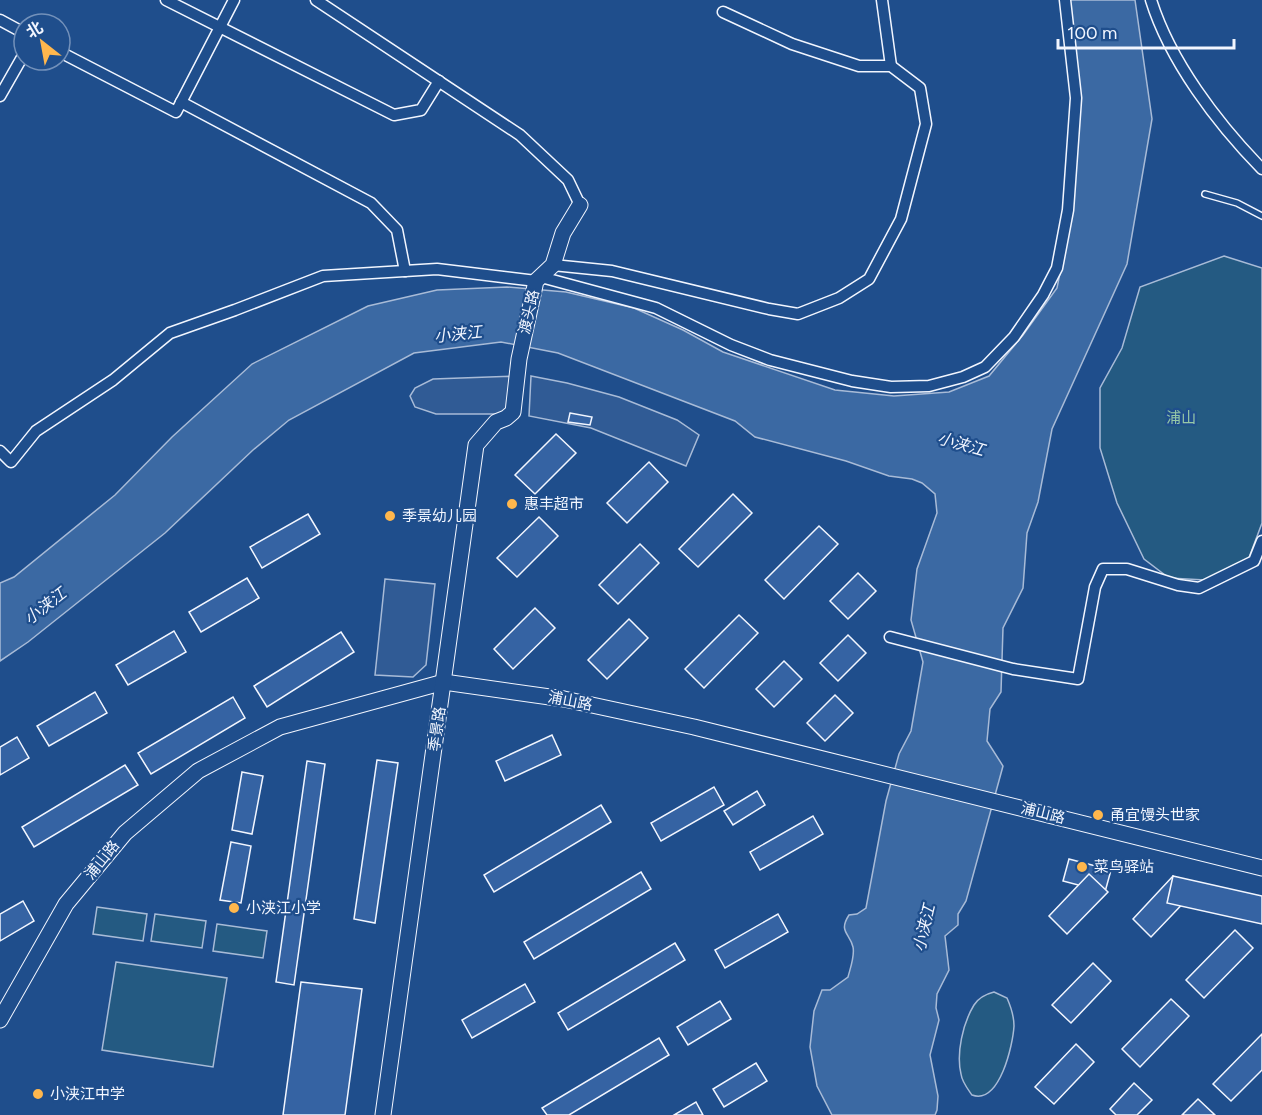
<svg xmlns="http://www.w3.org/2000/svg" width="1262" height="1115" font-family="Figtree,'Noto Sans SC',sans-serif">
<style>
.green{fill:#245a82;stroke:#a8bbd7;stroke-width:1.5}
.parking{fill:#305b95;stroke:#a8bbd7;stroke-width:1.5}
.water{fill:#3b69a3;stroke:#a8bbd7;stroke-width:1.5}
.building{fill:#3563a3;stroke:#f2f6ff;stroke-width:1.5}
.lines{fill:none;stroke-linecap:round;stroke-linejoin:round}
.lane-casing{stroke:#f2f6ff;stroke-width:8}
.street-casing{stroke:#f2f6ff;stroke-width:13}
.secondary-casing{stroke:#f2f6ff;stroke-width:17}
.lane{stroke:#1f4e8c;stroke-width:5}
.street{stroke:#1f4e8c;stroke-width:10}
.secondary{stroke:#1f4e8c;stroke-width:15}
.poi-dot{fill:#ffb74d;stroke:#1f4e8c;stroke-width:2}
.labels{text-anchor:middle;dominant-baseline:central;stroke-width:4.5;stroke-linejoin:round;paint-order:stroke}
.street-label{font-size:15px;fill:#f2f6ff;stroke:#1f4e8c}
.park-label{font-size:15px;fill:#97c8a6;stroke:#1f4e8c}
.poi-label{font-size:15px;fill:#f2f6ff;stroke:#1f4e8c;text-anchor:start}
.water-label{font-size:16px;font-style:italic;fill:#f2f6ff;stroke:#1f4e8c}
</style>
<rect width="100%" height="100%" fill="#1f4e8c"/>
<g class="green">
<polygon points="1224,256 1262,268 1262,523 1247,563 1205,580 1169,578 1144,559 1117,503 1100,448 1100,388 1122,348 1140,287"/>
<polygon points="97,907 147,914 143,941 93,934"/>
<polygon points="155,914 206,921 202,948 151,941"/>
<polygon points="217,924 267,931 263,958 213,951"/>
<polygon points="116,962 227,978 213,1067 102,1050"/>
<path d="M994,992L1007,998C1011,1007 1014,1016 1014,1026C1013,1044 1000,1105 972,1095C967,1088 962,1082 961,1074C956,1053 963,1023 974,1005C979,997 986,994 994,992Z"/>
</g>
<g class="parking">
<polygon points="514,376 508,414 436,414 415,407 410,396 415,388 433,379"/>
<polygon points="531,376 567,383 619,397 677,420 699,435 686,466 591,428 529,416"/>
<polygon points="385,579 435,584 426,665 413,677 375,675"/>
</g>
<path class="water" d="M1070,0H1135L1152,119L1127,264L1052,429L1038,502L1027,533L1023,588L1003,628L1001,692L990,709L987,741L1003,766L966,901L958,914V925L945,936L949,970L937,994L936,1008L939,1020L930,1055L938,1096L937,1110L935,1115H832L817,1086L810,1047L814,1011L822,990H830L848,977C850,969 855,956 853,947C850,933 838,932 849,915L857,914L866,908L886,801L899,754L911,731L923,662L911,620L917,569L937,513L935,494L922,483L912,479L889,476L846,461L755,437L735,421L558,353L501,342L414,353L289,420L253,450L165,533L28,642L0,661V583L14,577L115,495L172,437L252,364L368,306L437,290L507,287L566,292L634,308L683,330L723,352L835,390L894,396L949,392L989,376L1023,335L1057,288L1073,208Z"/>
<g class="building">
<polygon points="570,413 592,417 590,425 568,422"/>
<polygon points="556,434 576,453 535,494 515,475"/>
<polygon points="649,462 668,482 627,523 607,503"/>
<polygon points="733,494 752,513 698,567 679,549"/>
<polygon points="308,514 320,534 262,568 250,547"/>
<polygon points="539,517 558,536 517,577 497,558"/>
<polygon points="819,526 838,544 784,599 765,580"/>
<polygon points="640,544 659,563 618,604 599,585"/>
<polygon points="858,573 876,591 848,619 830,601"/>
<polygon points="247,578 259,598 201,632 189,612"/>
<polygon points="535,608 555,628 513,669 494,649"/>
<polygon points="739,615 758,633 704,688 685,669"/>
<polygon points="629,619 648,638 607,679 588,660"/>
<polygon points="174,631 186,652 128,685 116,665"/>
<polygon points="341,632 354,652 267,707 254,686"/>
<polygon points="848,635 866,653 838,681 820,663"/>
<polygon points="784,661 802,679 774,707 756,689"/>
<polygon points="95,692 107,713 49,746 37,726"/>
<polygon points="835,695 853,713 825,741 807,723"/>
<polygon points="233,697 245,718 151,774 138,753"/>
<polygon points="552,735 561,755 505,781 496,761"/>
<polygon points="17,737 29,758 0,775 0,747"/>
<polygon points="377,760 398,763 375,923 354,919"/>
<polygon points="307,761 325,764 294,985 276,982"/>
<polygon points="125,765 138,785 34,847 22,827"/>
<polygon points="242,772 263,776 252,834 232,830"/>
<polygon points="714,787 724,805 661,841 651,823"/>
<polygon points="757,791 765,805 733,825 724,811"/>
<polygon points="601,805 611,822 494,892 484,875"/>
<polygon points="813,816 823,834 760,870 750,852"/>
<polygon points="231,842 251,846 241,903 220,900"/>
<polygon points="1069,859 1111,870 1105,892 1063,881"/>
<polygon points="641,872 651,889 534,959 524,942"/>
<polygon points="1089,874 1108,892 1067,934 1049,916"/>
<polygon points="1173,876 1192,894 1151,937 1133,919"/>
<polygon points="1173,876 1262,896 1262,924 1167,903"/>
<polygon points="23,901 34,921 0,941 0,914"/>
<polygon points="778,914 788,932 725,968 715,950"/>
<polygon points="1235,930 1253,948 1204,998 1186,980"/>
<polygon points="675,943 685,960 568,1030 558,1013"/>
<polygon points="1093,963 1111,981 1071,1023 1052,1005"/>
<polygon points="301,982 362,989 345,1115 283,1115"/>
<polygon points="525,984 535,1002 472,1038 462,1020"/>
<polygon points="1171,999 1189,1016 1140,1067 1122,1049"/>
<polygon points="720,1001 731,1019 688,1045 677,1027"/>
<polygon points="1262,1034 1262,1070 1231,1101 1213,1084"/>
<polygon points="659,1038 669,1055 569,1115 547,1115 542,1108"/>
<polygon points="1076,1044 1094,1062 1054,1104 1035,1087"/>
<polygon points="756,1063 767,1081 724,1107 713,1089"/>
<polygon points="1134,1083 1152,1100 1137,1115 1116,1115 1110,1109"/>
<polygon points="1198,1099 1215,1115 1182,1115"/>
<polygon points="696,1102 703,1115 674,1115"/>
</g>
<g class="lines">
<defs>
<polyline id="lane" points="1205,194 1237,203 1262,216"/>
<g id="street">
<polyline points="166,0 394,115 421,110 439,81"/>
<polyline points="316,0 520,135 568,180 580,205"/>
<polyline points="882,0 891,66"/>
<path d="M1151,0C1170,61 1217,123 1262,169"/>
<polyline points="0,20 24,33"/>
<polyline points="60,52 176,112 234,0"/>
<polyline points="0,96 24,54"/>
<polyline points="181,102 371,203 397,230 405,271"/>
<polyline points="553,265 612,271 769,309 798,314 839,298 869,279 901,219 926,124 920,88 891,66 859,66 792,44 723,12"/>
<polyline points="541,277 656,308 731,345 770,360 852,381 891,387 929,386 963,377 985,367 1014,337 1043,295 1057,268 1068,210 1076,98 1065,0"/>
<polyline points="0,451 11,462 36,431 113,380 170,333 235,310 323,276 437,269 536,281"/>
<polyline points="890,637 1013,669 1078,679 1095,587 1103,569 1127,569 1178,585 1199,588 1254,561 1262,541"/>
</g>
<g id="secondary">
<polyline points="0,1020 66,904 125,833 198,771 280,727 444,682 564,699 694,727 1262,868"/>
<polyline points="383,1115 476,445 496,422 506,418 513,412 519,359 536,281 553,265 563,233 580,205"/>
</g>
</defs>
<use href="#lane" class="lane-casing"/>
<use href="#street" class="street-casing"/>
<use href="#secondary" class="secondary-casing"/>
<use href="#lane" class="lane"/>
<use href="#street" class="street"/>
<use href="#secondary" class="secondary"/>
</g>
<g class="poi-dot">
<circle cx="512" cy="504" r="6"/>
<circle cx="390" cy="516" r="6"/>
<circle cx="1098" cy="815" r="6"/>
<circle cx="1082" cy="867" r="6"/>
<circle cx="234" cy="908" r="6"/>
<circle cx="38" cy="1094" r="6"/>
</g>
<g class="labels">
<g class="street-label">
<text transform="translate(529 312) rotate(-77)">渡头路</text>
<text transform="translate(570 701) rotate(11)">浦山路</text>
<text transform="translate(437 729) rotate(-82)">季景路</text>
<text transform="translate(1043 813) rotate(14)">浦山路</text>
<text transform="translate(102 860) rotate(-51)">浦山路</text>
</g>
<g class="park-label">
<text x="1181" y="418">浦山</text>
</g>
<g class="poi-label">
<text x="524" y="504">惠丰超市</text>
<text x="402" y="516">季景幼儿园</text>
<text x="1110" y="815">甬宜馒头世家</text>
<text x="1094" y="867">菜鸟驿站</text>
<text x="246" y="908">小浃江小学</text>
<text x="50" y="1094">小浃江中学</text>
</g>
<g class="water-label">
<text transform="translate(458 334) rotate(-6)">小浃江</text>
<text transform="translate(961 444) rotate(16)">小浃江</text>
<text transform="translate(45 606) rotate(-38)">小浃江</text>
<text transform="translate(924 928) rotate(-77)">小浃江</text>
</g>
</g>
<g transform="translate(42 42) rotate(329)"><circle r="28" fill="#1f4e8c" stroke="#7391ba" stroke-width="1.5"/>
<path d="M0-4.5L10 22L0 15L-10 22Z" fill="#ffb74d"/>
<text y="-9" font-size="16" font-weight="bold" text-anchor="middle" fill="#f2f6ff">北</text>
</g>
<path d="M1058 39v9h176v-9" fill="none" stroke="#f2f6ff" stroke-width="3"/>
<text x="1067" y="39" font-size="18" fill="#f2f6ff" stroke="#1f4e8c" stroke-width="4.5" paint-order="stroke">100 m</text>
</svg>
